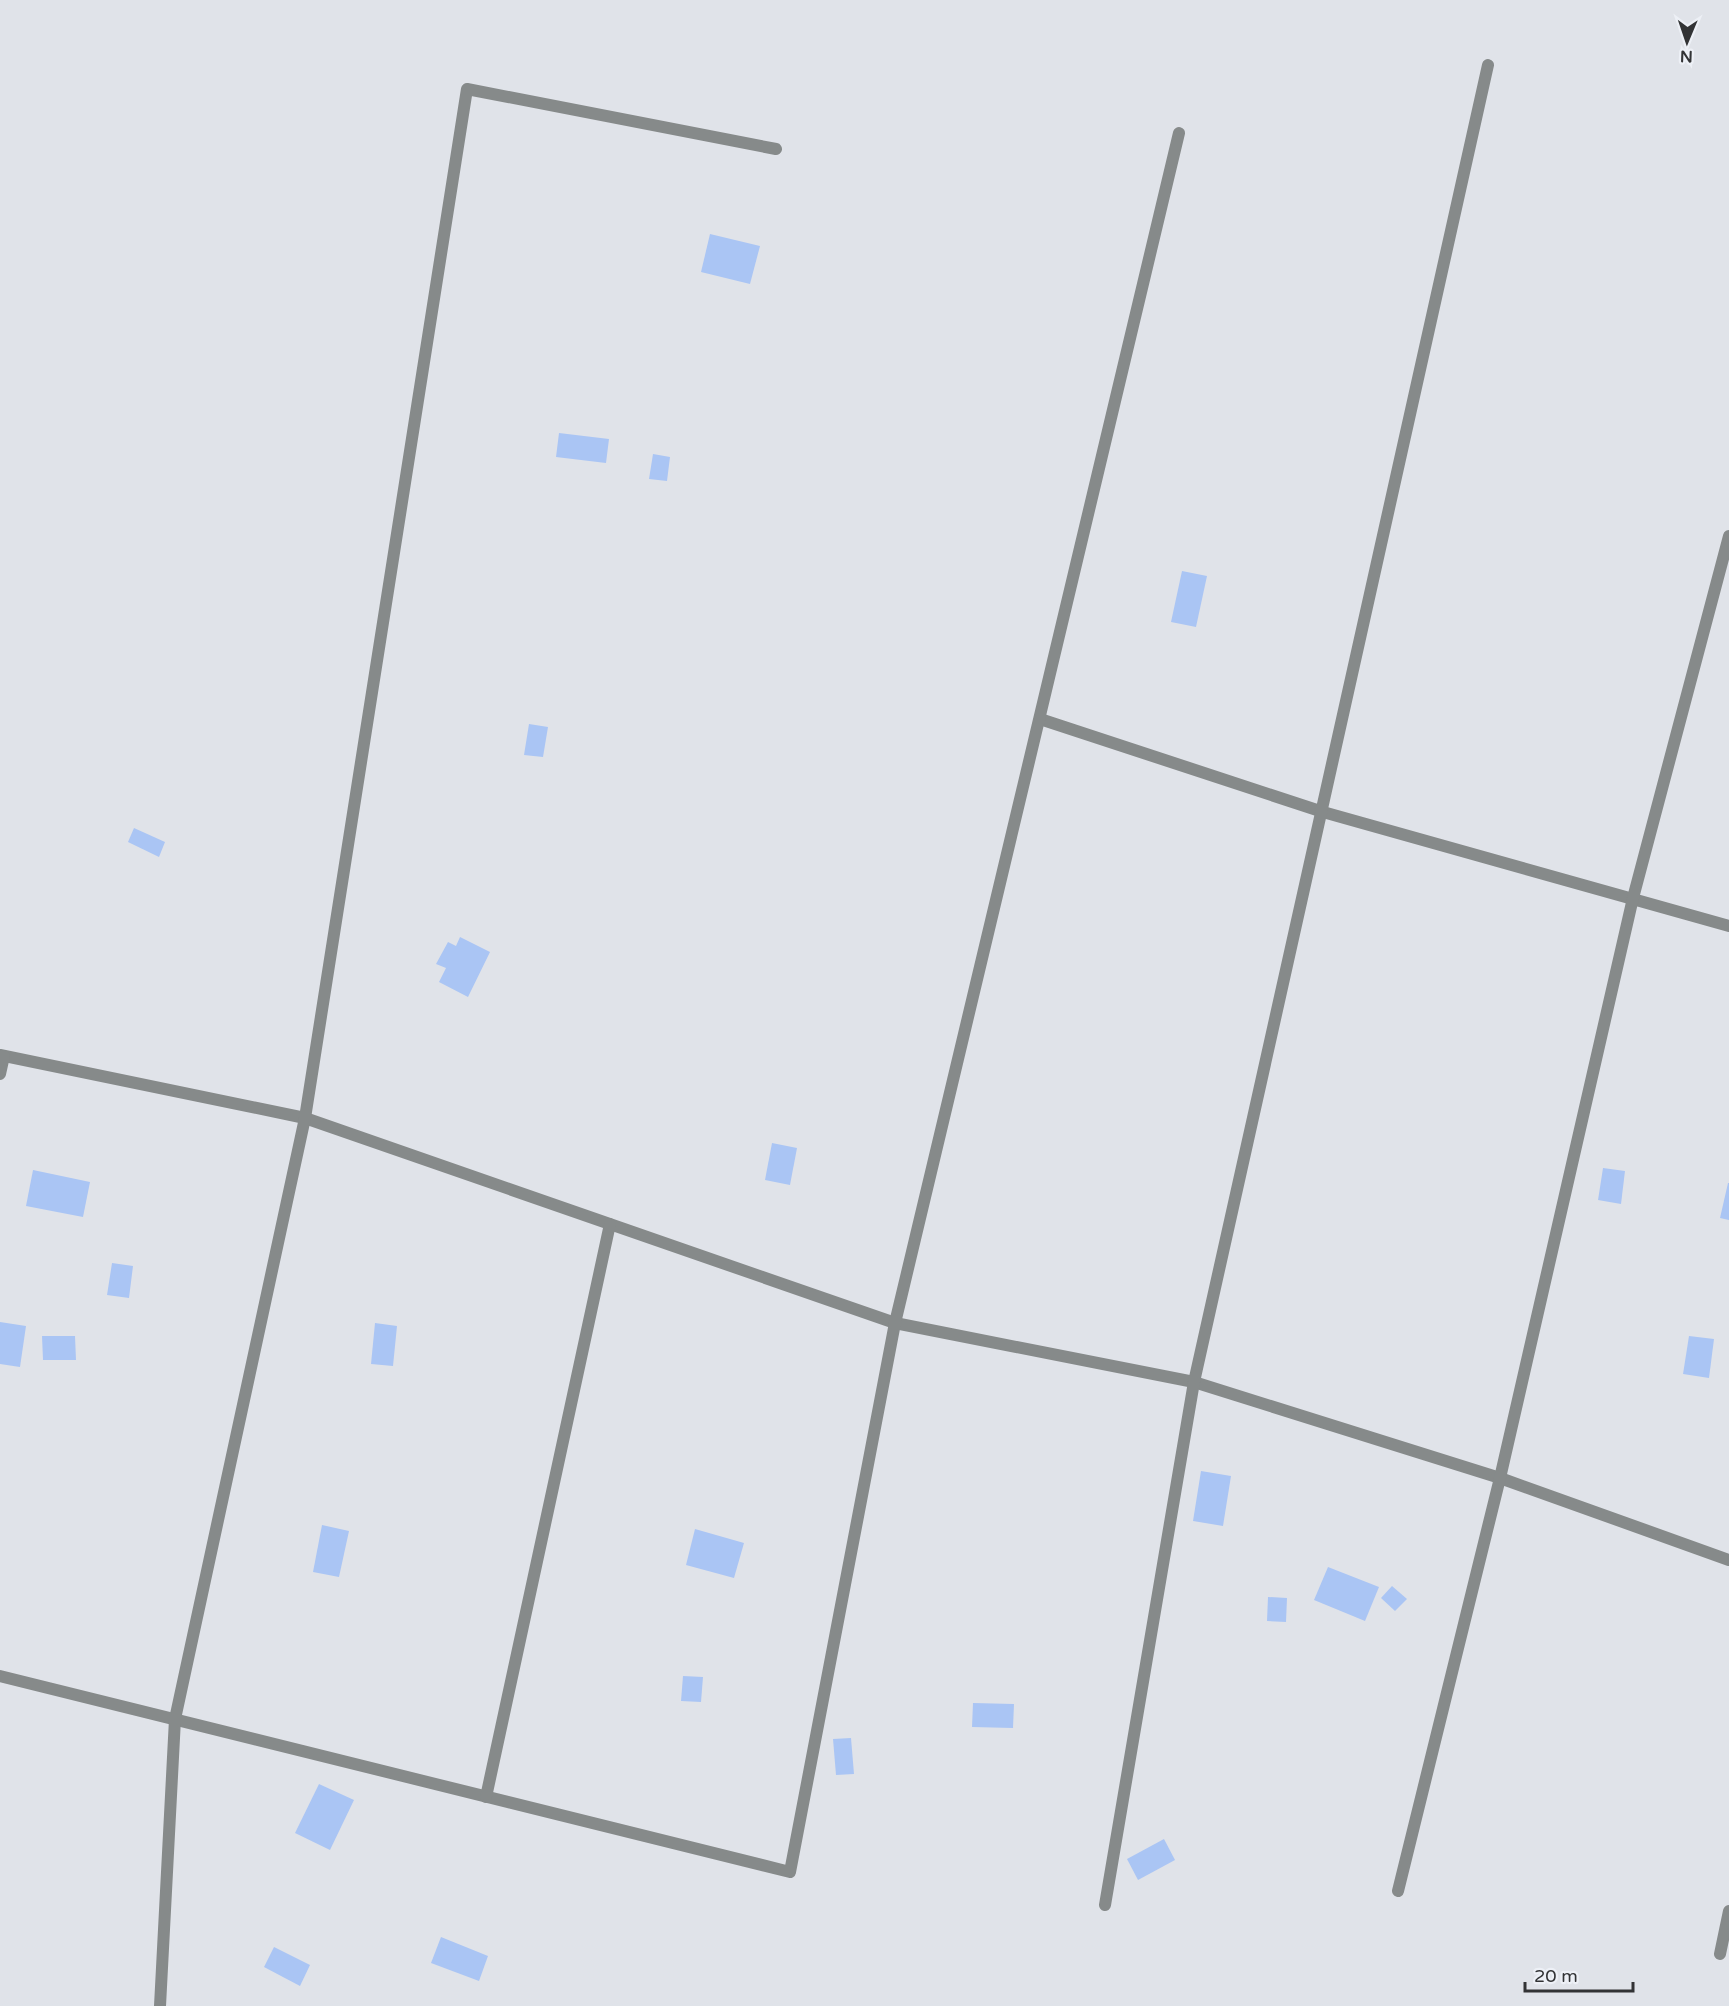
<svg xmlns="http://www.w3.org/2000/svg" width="1729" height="2006" font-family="'Varela Round',sans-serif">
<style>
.building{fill:#aac5f4}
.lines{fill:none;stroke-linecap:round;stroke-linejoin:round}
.street{stroke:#868a8a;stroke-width:12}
</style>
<rect width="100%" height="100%" fill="#e0e3e9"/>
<g class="building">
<polygon points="710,234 760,246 750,284 701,272"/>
<polygon points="559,433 609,439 606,463 556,457"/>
<polygon points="653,454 670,457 667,481 649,479"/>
<polygon points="1182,571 1207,576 1196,627 1171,622"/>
<polygon points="529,724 548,727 543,757 524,755"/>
<polygon points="134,828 165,842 159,857 128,842"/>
<polygon points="460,937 490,952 468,997 439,982 446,968 436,964 448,942 456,946"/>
<polygon points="772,1143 797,1148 790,1185 765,1180"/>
<polygon points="1603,1168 1625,1171 1621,1204 1598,1200"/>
<polygon points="33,1170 90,1182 83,1217 26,1206"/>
<polygon points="1728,1183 1729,1183 1729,1220 1720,1218"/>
<polygon points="112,1263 133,1266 129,1298 107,1295"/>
<polygon points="0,1322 26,1326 20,1367 0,1364"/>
<polygon points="375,1323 397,1326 393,1366 371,1364"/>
<polygon points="42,1336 75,1336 76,1360 43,1360"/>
<polygon points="1689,1336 1714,1339 1709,1378 1683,1374"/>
<polygon points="1201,1471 1231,1476 1223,1526 1193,1521"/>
<polygon points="322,1525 349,1531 339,1577 313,1572"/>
<polygon points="695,1529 744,1543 734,1578 686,1565"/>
<polygon points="1328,1567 1379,1587 1365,1621 1314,1600"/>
<polygon points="1392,1586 1407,1599 1395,1611 1381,1598"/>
<polygon points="1268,1597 1287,1598 1286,1622 1267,1621"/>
<polygon points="683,1676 703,1677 701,1702 681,1701"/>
<polygon points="973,1703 1014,1704 1013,1728 972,1727"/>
<polygon points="851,1738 854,1774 836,1775 833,1739"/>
<polygon points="319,1784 354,1800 330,1850 295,1833"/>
<polygon points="1164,1839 1175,1860 1138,1880 1127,1859"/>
<polygon points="441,1937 488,1956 479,1981 431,1963"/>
<polygon points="274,1947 310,1965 300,1986 264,1967"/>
</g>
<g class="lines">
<g class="street">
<polyline points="1040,719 1323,812 1729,926"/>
<polyline points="0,1055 305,1118 895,1323 1194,1382 1500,1478 1729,1560"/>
<polyline points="0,1074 4,1056"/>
<polyline points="0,1676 790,1872 895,1323 1179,133"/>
<polyline points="486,1797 610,1224"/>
<polyline points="1398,1891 1500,1478 1633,898 1729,536"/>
<polyline points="1105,1905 1194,1382 1488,65"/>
<polyline points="1720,1954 1729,1911"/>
<polyline points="160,2006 175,1719 305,1118 467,89 776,149"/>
</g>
</g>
<g transform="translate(1687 42) rotate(182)" stroke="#edf0f6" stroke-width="4.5" paint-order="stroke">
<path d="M0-4.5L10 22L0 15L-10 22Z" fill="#323335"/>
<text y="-9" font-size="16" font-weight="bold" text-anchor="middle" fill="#323335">N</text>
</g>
<path d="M1525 1982v9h108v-9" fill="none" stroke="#323335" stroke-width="3"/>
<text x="1534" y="1982" font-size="18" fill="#323335" stroke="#edf0f6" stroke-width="4.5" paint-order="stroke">20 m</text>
</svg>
